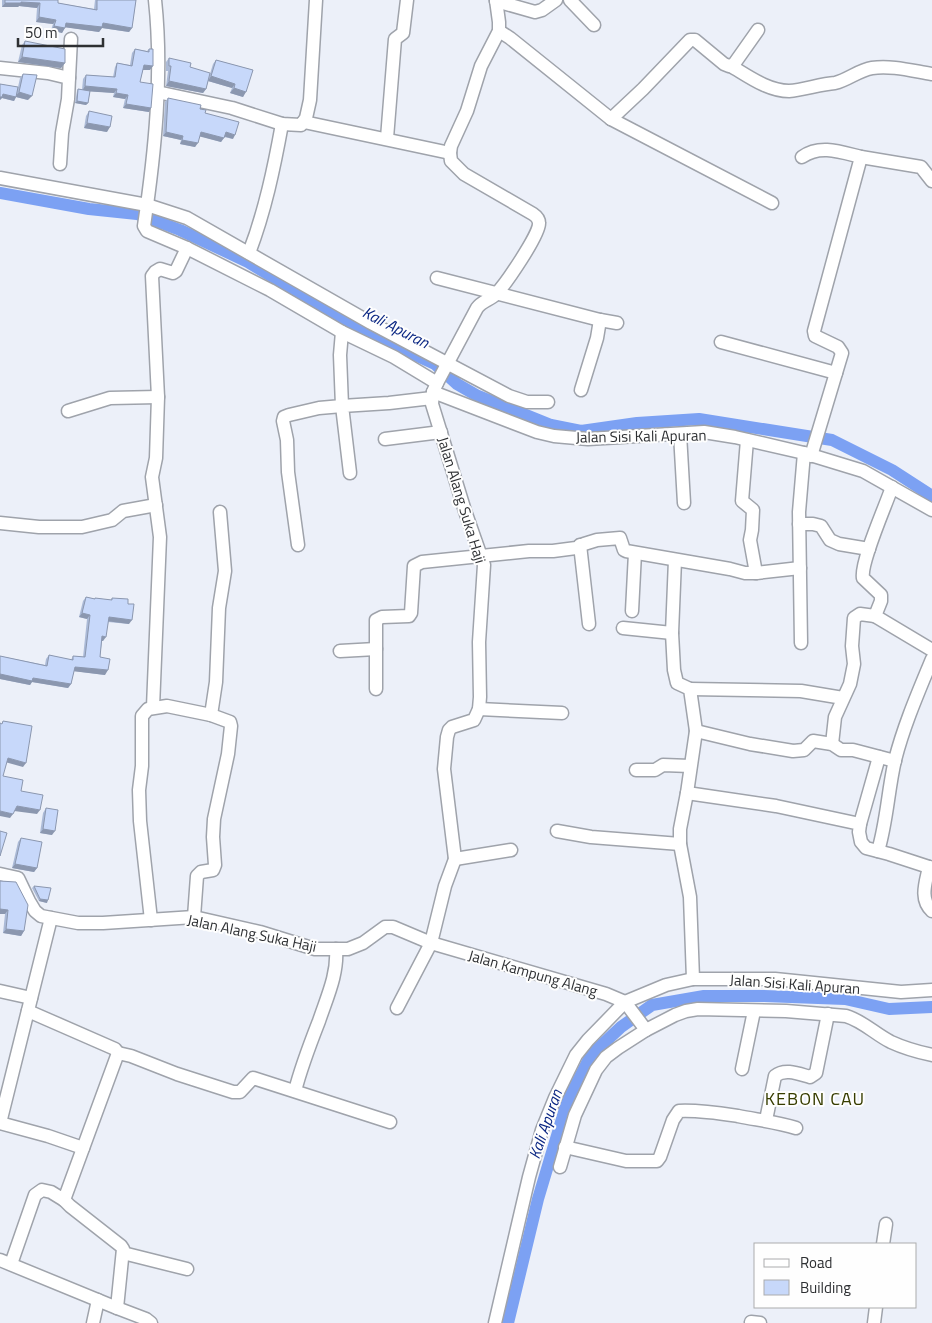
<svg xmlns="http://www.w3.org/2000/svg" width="932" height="1323" font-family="'Titillium Web',sans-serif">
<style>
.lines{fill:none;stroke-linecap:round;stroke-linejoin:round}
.canal{stroke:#7ca1f3;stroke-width:12}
.street-casing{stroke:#9fa3ab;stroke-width:15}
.street{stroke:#fff;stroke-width:12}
.wall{fill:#abbad7}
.shaded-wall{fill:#8b97af}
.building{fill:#c7d8fa;stroke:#8b97af}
.labels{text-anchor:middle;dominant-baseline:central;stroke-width:4;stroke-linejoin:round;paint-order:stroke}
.street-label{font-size:15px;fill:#2e3033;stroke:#fefefe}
.water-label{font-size:16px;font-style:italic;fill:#0b2783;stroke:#fefefe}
.quarter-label{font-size:18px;letter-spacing:1px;fill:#373d00;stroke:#fefefe}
</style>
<rect width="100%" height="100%" fill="#ecf0f9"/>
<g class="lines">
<g class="canal">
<polyline points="0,193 89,209 137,214 180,230 248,262 327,310 389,343 435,364 457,384 476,395 551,425 581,431 637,423 699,419 832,440 892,470 932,496"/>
<polyline points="508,1323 538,1199 567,1102 591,1055 621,1027 652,1005 704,996 764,996 845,999 889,1009 932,1007"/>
</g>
<defs>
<g id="street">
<path d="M155,0C163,74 155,152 144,226L147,231L187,248L270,290L342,332L394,357L437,383"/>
<polyline points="570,0 594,25"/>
<polyline points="496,1 535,12 542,10 556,0"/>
<polyline points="499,31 510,38 611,119 772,203"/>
<path d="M731,66C748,76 768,91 789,91C804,90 820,84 835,83C848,80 859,70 872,68C891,65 913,71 932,74"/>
<polyline points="0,68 48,73 69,78 68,99 62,133 60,164"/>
<polyline points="69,78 71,39"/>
<polyline points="157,92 232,108 282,124 301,125 306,118 310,100 316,0"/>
<polyline points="611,119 643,89 690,40 695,40 724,64 729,66 734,64 758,30"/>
<polyline points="304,122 450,153"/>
<polyline points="387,138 395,39 403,33 407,0"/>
<path d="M802,157C820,144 841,152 861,157L814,331L815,336L838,347L842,353L811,456"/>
<polyline points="861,157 921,167 932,181"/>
<polyline points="0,178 147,205 187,218 371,323 509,396 527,402 548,402"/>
<path d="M249,253C265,211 274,168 282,124"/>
<polyline points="437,278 600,320 617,323"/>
<polyline points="721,342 836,373"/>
<polyline points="581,390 597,338 600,320"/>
<polyline points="433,392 537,432 554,436 588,439 704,432 735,437 804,453 863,471 932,510"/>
<polyline points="68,411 110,398 158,397"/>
<polyline points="680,434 684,503"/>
<polyline points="385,439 441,432"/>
<polyline points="747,440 742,501 753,510 752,530 750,540 756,573"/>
<polyline points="350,473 342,406 389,403 432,398"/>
<path d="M892,487C886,505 860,563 863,578L881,595V601L875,616L932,650"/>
<polyline points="0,523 39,527 82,527 112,520 123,511 156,505"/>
<polyline points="799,524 813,524 821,526 830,540 839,544 869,549"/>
<polyline points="298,545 288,472 287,440 283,421 284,417 289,415 319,408 342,406 340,355 342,332"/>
<polyline points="580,545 589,624"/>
<polyline points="675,560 672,633 674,670 677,683 690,689 696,731 687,793 680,829 680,844 690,897 693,979"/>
<polyline points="632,611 635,553"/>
<polyline points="623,628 672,633"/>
<polyline points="801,643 799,512 804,453"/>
<polyline points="340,651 376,649"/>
<polyline points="376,689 376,620 382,617 409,616 411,613 414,566 422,562 529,551 553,551 576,548 584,544 597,540 620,538 624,550 626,551 730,569 745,573 756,573 800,568"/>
<polyline points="690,689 801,691 843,698"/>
<polyline points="153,707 160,537 152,477 156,458 158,397 152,276 155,272 160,269 173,273 176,271 187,248"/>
<polyline points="479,709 562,713"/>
<polyline points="696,731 750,744 793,751 804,750 813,741 832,744 841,750 853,750 895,761"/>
<polyline points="832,744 835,717 850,684 854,664 852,646 854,618 860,614 875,616"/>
<polyline points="636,770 655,770 663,765 690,766"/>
<polyline points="687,793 776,806 860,824 859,832 861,842 866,848 889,854 932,868"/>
<polyline points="860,824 879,757"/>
<polyline points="557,831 591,837 680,844"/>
<path d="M878,851C887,821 888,790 895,760C904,725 918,693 932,659"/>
<polyline points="455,859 511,850"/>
<path d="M929,867C926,882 919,899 932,911"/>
<path d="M0,874L18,878L29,901L35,911L41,916L78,923H103L194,917L260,932L315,949H348L363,943L385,927H393L431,943L445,886L455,859L444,769L447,737L449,730L452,727L474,720L479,709L480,697L479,642L484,565L465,511L432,404L433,392L437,383L477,308C482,301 490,300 496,294C505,285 540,234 539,223C539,219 536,216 533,214L464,174L451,161L450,153L451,146L467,111L481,66L499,31V22L496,0"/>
<polyline points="194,917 197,876 201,872 213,870 215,865 213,837 214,819 228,754 231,726 230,722 211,715 216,682 219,608 225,571 220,512"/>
<polyline points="151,920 140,821 139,790 142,766 142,716 148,709 167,706 211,715"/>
<polyline points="0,991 31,998"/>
<polyline points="397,1008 431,943 606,994 625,1002 646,1030"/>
<polyline points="28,1011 115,1049 118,1053"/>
<polyline points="742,1069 754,1011"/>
<path d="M295,1091C301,1067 310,1044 319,1021C327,997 338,974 336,949"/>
<path d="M766,1120L775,1076C785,1068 799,1074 810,1077L816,1073L828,1014"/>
<polyline points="0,1123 51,918"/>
<polyline points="0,1123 48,1136 83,1148"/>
<path d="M565,1147L626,1161H657L660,1157L673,1120L679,1111C699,1110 718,1113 738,1116C758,1120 777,1122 796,1128"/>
<path d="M560,1167L575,1115L596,1070L606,1057L618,1048L646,1030L675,1015L686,1011L698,1009L786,1011L846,1016C863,1021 875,1034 891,1042C904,1048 918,1052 932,1055"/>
<polyline points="883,1244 886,1224"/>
<polyline points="123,1253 187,1269"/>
<polyline points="0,1260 117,1308 123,1249 121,1246 70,1206 64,1200 118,1053 131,1056 177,1074 233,1092 240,1092 253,1078 390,1122"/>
<polyline points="11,1264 35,1195 42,1190 51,1192 64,1200"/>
<polyline points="117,1308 146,1319 151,1323"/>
<polyline points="751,1322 760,1323"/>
<polyline points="93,1323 98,1300"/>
<polyline points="495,1323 529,1177 542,1130 555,1098 576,1055 588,1040 625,1002 666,985 693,979 775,979 901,992 932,990"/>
<polyline points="874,1323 876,1307"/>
</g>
</defs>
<use href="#street" class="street-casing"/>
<use href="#street" class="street"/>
</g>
<g class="wall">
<polygon points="2,0 58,0 58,3 94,9 95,0 136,0 132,28 129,32 102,28 99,32 65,27 62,33 51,30 53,24 36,22 37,8 19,6 18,7 2,7"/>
<polygon points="25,41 65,63 61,68 18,62 22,45"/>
<polygon points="135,49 147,51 149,49 150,70 143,70 140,82 149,112 123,108 125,99 113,97 114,93 90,91 88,103 86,105 75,103 77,91 78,89 82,90 83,79 86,75 113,77 115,67 117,63 130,65 132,53"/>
<polygon points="169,58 209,77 213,64 216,60 253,70 243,97 230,93 232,88 208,81 206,89 203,93 166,86 168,71 166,71 166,62"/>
<polygon points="23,74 28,100 16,97 14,101 2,98 0,100 0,84 18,87 20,78"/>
<polygon points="168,98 200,109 233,139 224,137 221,142 200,136 195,147 180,144 181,140 163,136 165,102"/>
<polygon points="89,111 107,132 84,128 86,116"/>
<polygon points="86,597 95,599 95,598 111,600 112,598 128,604 129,624 108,622 103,641 102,641 100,657 105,675 74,671 71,684 68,688 32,682 30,685 0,679 0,656 45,665 46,659 49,655 71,660 73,656 83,657 87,619 79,617 83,601"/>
<polygon points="46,808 52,835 40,833 43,813"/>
<polygon points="21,838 37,868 34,872 12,868 18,842"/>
<polygon points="0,881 24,931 21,936 3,933 5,914 0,914"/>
<polygon points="34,886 47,903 39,901 32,888"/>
</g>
<g class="shaded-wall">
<polygon points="21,2 40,3 37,8 19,6 18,7 2,7 5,3"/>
<polygon points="39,17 56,20 53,24 36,22"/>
<polygon points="66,23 103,23 132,28 129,32 102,28 99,32 63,27"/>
<polygon points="54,26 65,28 62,33 51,30"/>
<polygon points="22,57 65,63 61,68 18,62"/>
<polygon points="144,65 153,66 150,70 141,70"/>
<polygon points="211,76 235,84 232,88 208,81"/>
<polygon points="169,81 206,89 203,93 166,86"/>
<polygon points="85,86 117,89 114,93 82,91"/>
<polygon points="234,88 246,92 243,97 230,93"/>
<polygon points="19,92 32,96 28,100 16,97 14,101 2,98 0,100 0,97 3,94 15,97"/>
<polygon points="116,93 128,95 125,99 113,97"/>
<polygon points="77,101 88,103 86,105 75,103"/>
<polygon points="126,104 151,108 149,112 123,108"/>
<polygon points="87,123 110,127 107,132 84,128"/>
<polygon points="166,132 183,136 181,140 163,136"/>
<polygon points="201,132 224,138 221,142 198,136"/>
<polygon points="226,132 235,135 233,139 223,136"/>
<polygon points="182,140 198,143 195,147 180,144"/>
<polygon points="82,613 90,615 87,619 79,617"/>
<polygon points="109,617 132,620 129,624 106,621"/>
<polygon points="102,636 106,637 103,641 99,640"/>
<polygon points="75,667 108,670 105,675 72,671"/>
<polygon points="0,674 33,678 71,684 68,688 32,682 30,685 0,679"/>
<polygon points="8,758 26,763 23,767 5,762"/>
<polygon points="17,806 40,810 37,814 14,811"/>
<polygon points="0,811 13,814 10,818 0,816"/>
<polygon points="43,829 55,831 52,835 40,833"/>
<polygon points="15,864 37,868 34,872 12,868"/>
<polygon points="40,899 48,900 47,903 39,901"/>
<polygon points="0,909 8,910 5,914 0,914"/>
<polygon points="6,929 24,931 21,936 3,933"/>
</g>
<g class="building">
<polygon points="5,0 58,0 58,3 97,10 97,0 136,0 132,28 103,23 102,27 66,23 65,28 54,26 56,20 39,17 40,3 21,2 21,3 5,3"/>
<polygon points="25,41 65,49 65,63 22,57"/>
<polygon points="135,49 149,52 149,49 153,49 153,66 144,65 140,82 153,84 151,108 126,104 128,95 116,93 117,89 85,86 86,75 115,77 117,63 132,66"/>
<polygon points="169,58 191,63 190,67 210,73 206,89 169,81 171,66 169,66"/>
<polygon points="216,60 253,70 246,92 234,88 235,84 211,76"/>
<polygon points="23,74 37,75 32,96 19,92"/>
<polygon points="0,84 18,87 16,97 3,94 2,97 0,97"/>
<polygon points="78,89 90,91 88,103 77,101"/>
<polygon points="168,98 201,105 200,109 206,110 205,113 239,122 235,135 226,132 224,138 201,132 198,143 182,140 183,136 166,132"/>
<polygon points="89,111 112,116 110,127 87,123"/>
<polygon points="86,597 95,599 95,598 112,600 112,598 128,599 128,604 134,604 132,620 109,617 106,637 102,636 100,657 110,659 108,670 75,667 71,684 33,678 32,681 0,674 0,656 47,666 49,655 73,660 73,656 85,657 90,615 82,613"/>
<polygon points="3,721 32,726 26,763 8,758 3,776 23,780 21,791 43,795 40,810 17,806 13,814 0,811 0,723 2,724"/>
<polygon points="46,808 58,810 55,831 43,829"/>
<polygon points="0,831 7,833 0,856"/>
<polygon points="21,838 42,842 37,868 15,864"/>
<polygon points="0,881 16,882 28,905 24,931 6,929 8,910 0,909"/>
<polygon points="34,886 51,888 48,900 40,899"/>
</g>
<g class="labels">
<g class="street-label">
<text transform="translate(641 436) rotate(-1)">Jalan Sisi Kali Apuran</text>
<text transform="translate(462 500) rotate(73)">Jalan Alang Suka Haji</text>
<text transform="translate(252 933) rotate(12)">Jalan Alang Suka Haji</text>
<text transform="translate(533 973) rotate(16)">Jalan Kampung Alang</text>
<text transform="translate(795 984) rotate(4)">Jalan Sisi Kali Apuran</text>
</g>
<g class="water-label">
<text transform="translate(396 327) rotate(27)">Kali Apuran</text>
<text transform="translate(545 1124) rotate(-71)">Kali Apuran</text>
</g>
<g class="quarter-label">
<text x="815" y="1098">KEBON CAU</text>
</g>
</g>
<rect x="754" y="1243" width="162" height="65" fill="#fefefe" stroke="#abacad"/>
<rect x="764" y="1259" width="25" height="8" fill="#ffffff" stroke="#abacad"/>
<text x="800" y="1268" font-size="15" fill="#2e3033">Road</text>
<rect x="764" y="1280" width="25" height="15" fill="#c7d8fa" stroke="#abacad"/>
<text x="800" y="1293" font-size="15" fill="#2e3033">Building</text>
<path d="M18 38v8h85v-8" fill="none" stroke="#2e3033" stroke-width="2.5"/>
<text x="25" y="38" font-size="15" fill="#2e3033" stroke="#fefefe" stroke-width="4" paint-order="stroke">50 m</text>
</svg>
